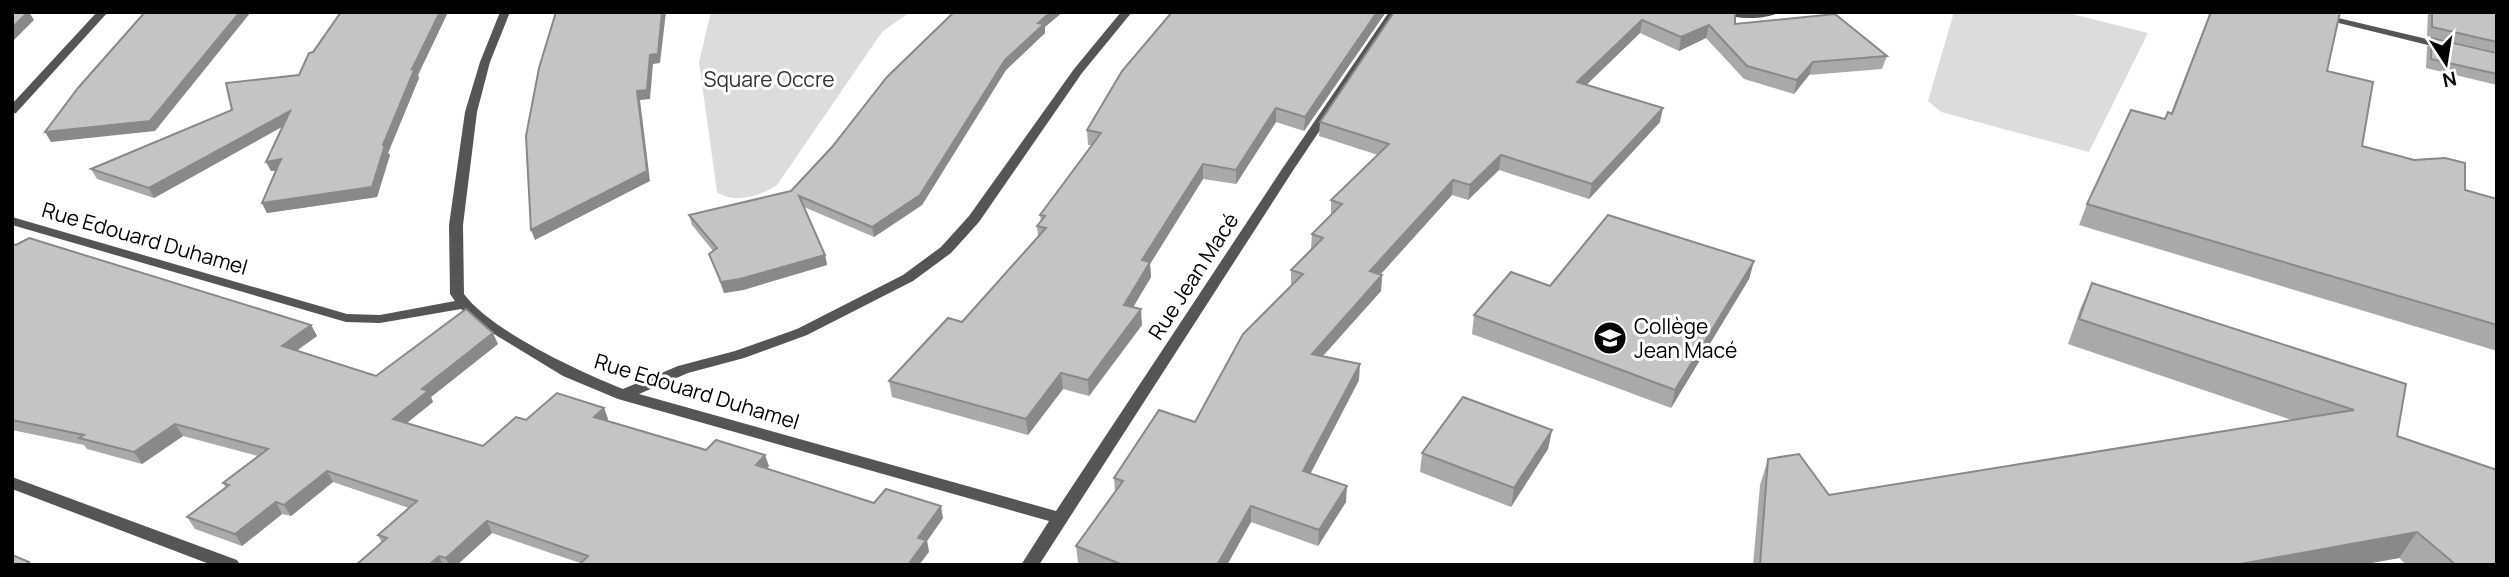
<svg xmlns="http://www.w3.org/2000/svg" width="2509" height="577" font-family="Manrope,sans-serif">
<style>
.green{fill:#dcdcdc}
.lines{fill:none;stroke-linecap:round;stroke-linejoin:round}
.minor{fill:#555;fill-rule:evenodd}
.wall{fill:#a9a9a9}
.shaded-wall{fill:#898989}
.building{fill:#c4c4c4;stroke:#898989;stroke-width:2}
.labels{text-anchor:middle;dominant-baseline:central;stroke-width:6;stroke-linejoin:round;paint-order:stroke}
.park-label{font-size:21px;fill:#333;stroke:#fff}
.street-label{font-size:21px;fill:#000;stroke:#fff}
.poi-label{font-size:21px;fill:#000;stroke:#fff;text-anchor:start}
</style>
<rect width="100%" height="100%" fill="#fff"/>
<g class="green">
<path d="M711,12H910L882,32L777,185C762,196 734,204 717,192L699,62Z"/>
<polygon points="1954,12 2064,12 2148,33 2089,152 1941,112 1928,101"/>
</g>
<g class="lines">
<g class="minor">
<polygon points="97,12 108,12 16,113 12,114 12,104"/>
<path d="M500,12H510L490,62L477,112L463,225L464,294C491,331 580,372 623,389L678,366L735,351L797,329L903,275L941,247L969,216L1074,69L1121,12H1132L1082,73L979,222L951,253L913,281L807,335L744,358L688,373L639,394L1056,511L1282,169L1389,12H1399L1294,169L1039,565H1021L1049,521L618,399L563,376L489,331L461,309L380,323L346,322L12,225V217L347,314L380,315L455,301L450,294L449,225L465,112L480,62Z"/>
<path d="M1720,12H1780C1765,20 1735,20 1720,12Z"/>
<polygon points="2294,12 2313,12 2448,44 2453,47 2448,50"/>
<polygon points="12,477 237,560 240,565 212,565 12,489"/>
</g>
</g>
<g class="wall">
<polygon points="341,12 448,12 418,75 419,78 388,153 390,155 377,197 267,213 262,203 276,171 271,171 266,162 282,127 154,198 97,179 91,169 232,110 299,75 313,52"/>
<polygon points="1172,12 1386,12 1304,131 1276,122 1236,184 1203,179 1150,264 1151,277 1133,307 1142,325 1089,396 1063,389 1028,435 892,397 889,381 962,322 1038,237 1037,226 1041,221 1040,215 1092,145 1088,145 1087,130"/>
<polygon points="1394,12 1735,12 1735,24 1887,56 1882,69 1809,75 1794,94 1744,79 1706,38 1679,51 1640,33 1586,85 1660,122 1589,199 1499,170 1468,200 1452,195 1380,275 1382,275 1381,291 1323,356 1359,380 1310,474 1346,502 1318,546 1251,522 1227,565 1083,565 1078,563 1076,546 1115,492 1114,478 1195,422 1291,285 1291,270 1311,249 1312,234 1331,215 1331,200 1378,155 1319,136 1320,122"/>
<polygon points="2210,12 2340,12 2327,71 2362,146 2465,190 2497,199 2497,351 2079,225 2087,204 2171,113"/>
<polygon points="2428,12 2497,12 2497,52 2427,36"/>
<polygon points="1045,27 1045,33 1006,70 922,205 874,237 804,207 825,255 827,265 743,290 724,293 709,254 713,251 692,225 689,215 791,191"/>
<polygon points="2432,38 2497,53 2497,85 2426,68 2427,47"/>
<polygon points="12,244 311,325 317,336 297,350 376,376 498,344 431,397 433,402 407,423 483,446 526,420 604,408 608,419 607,421 706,450 769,466 766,469 874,503 943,518 927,541 929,552 580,563 492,533 457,565 356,565 382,543 378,535 409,508 333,482 291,516 282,514 242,546 195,529 187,517 226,488 223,483 258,456 183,436 142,464 87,449 84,445 12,430"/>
<polygon points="1754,261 1749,279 1671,408 1472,334 1474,315 1550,286"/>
<polygon points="2092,283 2406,384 2397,436 2497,565 2407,565 2399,558 2360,565 1753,565 1760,485 1768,459 1829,495 2292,420 2068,344 2081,307"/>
<polygon points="1552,430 1548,449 1511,507 1420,472 1422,453"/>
</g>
<g class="shaded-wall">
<polygon points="28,12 29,12 34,20 12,42 12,28"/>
<polygon points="240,12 251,12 155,131 51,142 45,132"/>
<polygon points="440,12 448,12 418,75 419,78 388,153 390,155 377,197 267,213 262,203 383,145 412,69"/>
<polygon points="662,12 666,12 660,63 653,64 650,99 640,100 650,181 535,240 531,230 637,91 650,55"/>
<polygon points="1051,12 1063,12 1045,27 1045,33 1006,70 922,205 874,237 872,227 1005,60 1038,23"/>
<polygon points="1377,12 1386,12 1304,131 1305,117"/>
<polygon points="1642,20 1640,33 1575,96 1577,82"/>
<polygon points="1709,25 1706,38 1679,51 1681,37"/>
<polygon points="1813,62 1809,75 1794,94 1797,80"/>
<polygon points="1276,108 1276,122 1236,184 1236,170"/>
<polygon points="1663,108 1660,122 1589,199 1592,184"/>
<polygon points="290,111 294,120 154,198 149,188"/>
<polygon points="1501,155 1499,170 1468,200 1470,185"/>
<polygon points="281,159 286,169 271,171 266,162"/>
<polygon points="1203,164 1203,179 1150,264 1151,277 1125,321 1124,305 1142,260"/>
<polygon points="1453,180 1452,195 1369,287 1370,271"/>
<polygon points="825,255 827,265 743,290 724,293 721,282"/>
<polygon points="1754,261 1749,279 1671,408 1675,390"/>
<polygon points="1382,275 1381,291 1311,369 1312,354"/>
<polygon points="1141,309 1142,325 1089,396 1088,380"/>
<polygon points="311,325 317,336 288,357 282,346"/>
<polygon points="493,333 498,344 431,397 433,402 398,430 393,419 422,389"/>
<polygon points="1360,364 1359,380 1303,488 1303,471"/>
<polygon points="1061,373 1063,389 1028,435 1026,419"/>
<polygon points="604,408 608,419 599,428 594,417"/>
<polygon points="175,424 183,436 142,464 134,452"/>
<polygon points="1552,430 1548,449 1511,507 1514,488"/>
<polygon points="765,455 769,466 759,477 756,465"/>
<polygon points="327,471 333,482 291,516 284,505"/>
<polygon points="1347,486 1346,502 1318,546 1319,530"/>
<polygon points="276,502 282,514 242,546 235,534"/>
<polygon points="941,506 943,518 927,541 929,552 919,565 908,565 918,538"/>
<polygon points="1251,506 1251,522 1227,565 1217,565"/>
<polygon points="487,521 492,533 457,565 449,565 446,558"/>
<polygon points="2417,532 2399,558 2360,565 2235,565"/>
<polygon points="439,556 443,565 429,565"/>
</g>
<g class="building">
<polygon points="12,12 28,12 12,28"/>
<polygon points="145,12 240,12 150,121 45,132 78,88"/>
<polygon points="341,12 440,12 412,69 415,68 383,145 385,145 372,187 262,203 281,159 266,162 290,111 149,188 91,169 232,110 226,83 299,75 309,53 313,52"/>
<polygon points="556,12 662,12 658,54 650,55 647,90 637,91 647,171 531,230 526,136 539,68"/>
<polygon points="954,12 1051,12 1038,23 1044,24 1005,60 920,195 872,227 799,196 825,255 740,279 721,282 709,254 717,248 689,215 791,191 832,147 887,77"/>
<polygon points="1172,12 1377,12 1305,117 1276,108 1236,170 1203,164 1142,260 1150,262 1124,305 1141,309 1088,380 1061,373 1026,419 889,381 948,318 962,322 1046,228 1037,226 1045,216 1040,215 1101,133 1087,130 1122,71"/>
<polygon points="1394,12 1735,12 1735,24 1835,14 1887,56 1813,62 1797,80 1747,66 1709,25 1681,37 1642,20 1577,82 1663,108 1592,184 1501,155 1470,185 1453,180 1370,271 1382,275 1312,354 1360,364 1303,471 1347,486 1319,530 1251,506 1217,565 1123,565 1076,546 1123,481 1114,478 1159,410 1195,422 1243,334 1303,274 1291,270 1323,238 1312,234 1342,204 1331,200 1389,144 1320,122"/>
<polygon points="2211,12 2340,12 2327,71 2373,82 2362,146 2414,160 2445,158 2465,163 2465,190 2497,199 2497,325 2087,204 2131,110 2165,119 2168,112 2172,114"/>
<polygon points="2432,12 2497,12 2497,42 2432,27"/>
<polygon points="2432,38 2497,53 2497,74 2431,59"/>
<polygon points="1608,215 1754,261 1675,390 1474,315 1511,272 1550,286"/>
<polygon points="29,238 311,325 282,346 376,376 466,309 493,333 422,389 428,391 393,419 483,446 516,417 526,420 557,393 604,408 594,417 706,450 716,440 765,455 756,465 874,503 886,489 941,506 918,538 926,540 908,565 579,565 588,556 487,521 446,558 439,556 429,565 356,565 387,538 378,535 417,501 327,471 284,505 276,502 235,534 187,517 229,485 223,483 268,449 175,424 134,452 79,438 84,435 12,420 12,244 16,245"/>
<polygon points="2092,283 2406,384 2397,436 2497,470 2497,565 2456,565 2417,532 2235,565 1760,565 1768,459 1799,454 1829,495 2354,410 2079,319"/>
<polygon points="1463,397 1552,430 1514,488 1422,453"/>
<polygon points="12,555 29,562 25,565 12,565"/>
</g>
<defs>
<symbol id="school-disc" viewBox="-11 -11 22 22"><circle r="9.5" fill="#000" stroke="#fff"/><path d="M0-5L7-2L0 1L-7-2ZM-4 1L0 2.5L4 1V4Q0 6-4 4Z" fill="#fff"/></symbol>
</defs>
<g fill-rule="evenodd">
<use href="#school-disc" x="1591" y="319" width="38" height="38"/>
</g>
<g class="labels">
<g class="park-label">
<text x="769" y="79">Square Occre</text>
</g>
<g class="street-label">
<text transform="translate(145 238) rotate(16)">Rue Edouard Duhamel</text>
<text transform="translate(1193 276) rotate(-57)">Rue Jean Macé</text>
<text transform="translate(697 391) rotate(17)">Rue Edouard Duhamel</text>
</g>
<g class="poi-label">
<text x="1634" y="326">Collège<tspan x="1634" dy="24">Jean Macé</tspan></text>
</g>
</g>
<rect width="2509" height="577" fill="none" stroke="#000000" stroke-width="28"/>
<g transform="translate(2446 63) rotate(168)" stroke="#ffffff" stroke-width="5" paint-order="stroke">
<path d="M0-5L12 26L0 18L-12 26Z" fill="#000000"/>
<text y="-10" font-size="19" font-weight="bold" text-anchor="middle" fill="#000000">N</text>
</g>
</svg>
